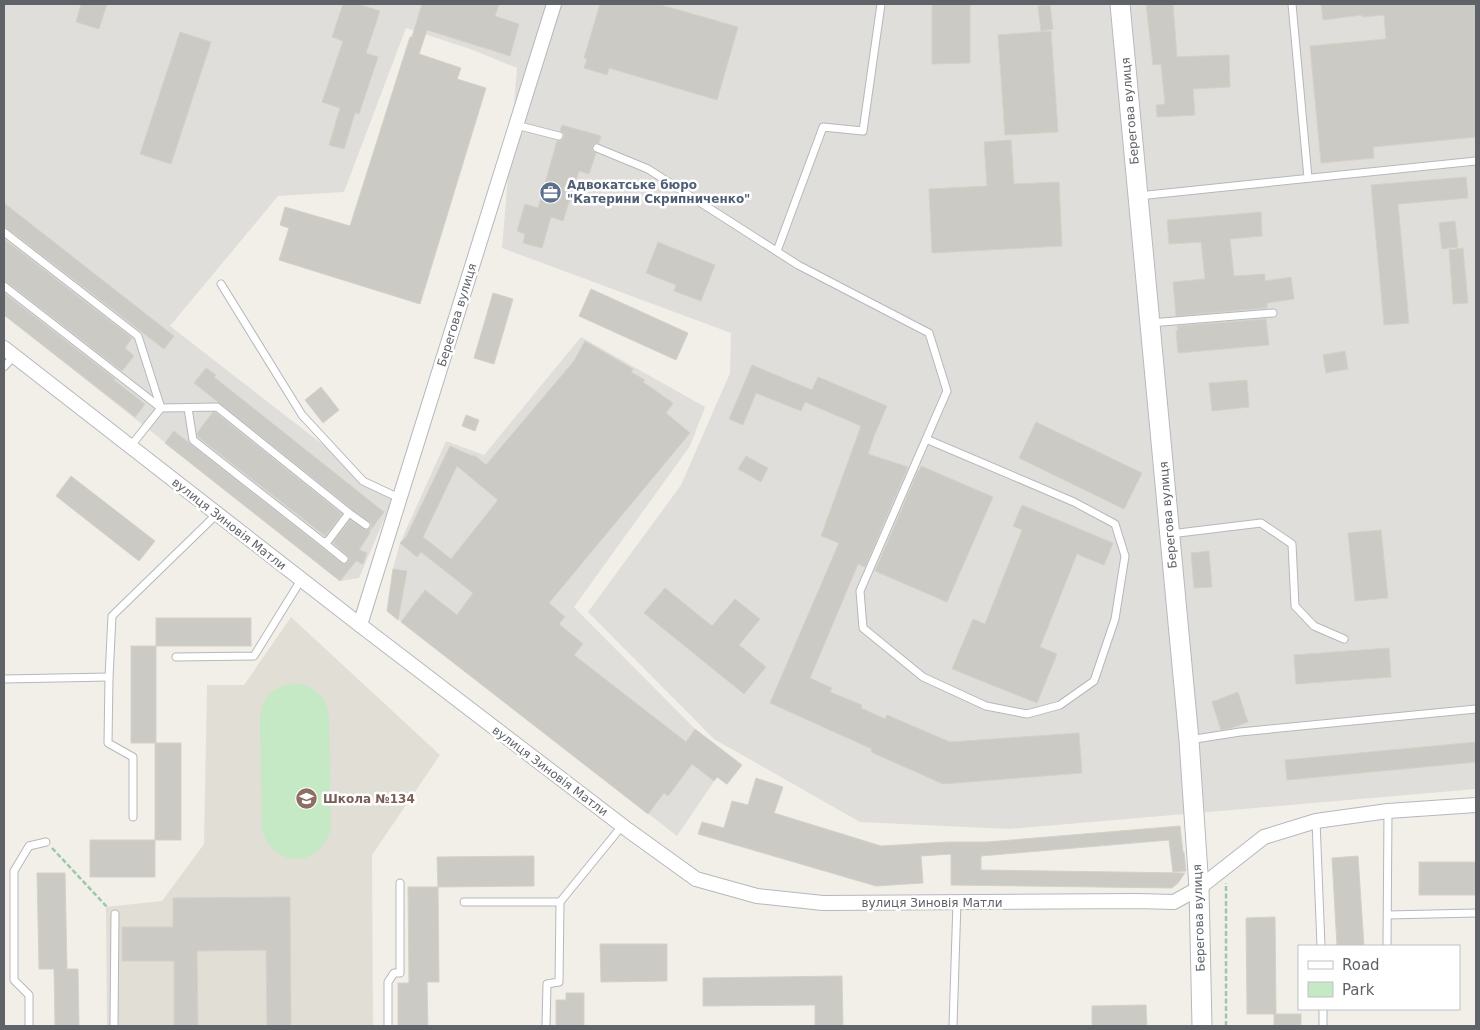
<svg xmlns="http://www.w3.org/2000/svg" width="1480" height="1030" font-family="'DejaVu Sans',sans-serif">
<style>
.industrial{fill:#e0deda}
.education{fill:#e1ded6}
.green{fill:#c5e8c5}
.building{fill:#cccac5;stroke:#d6d1c6;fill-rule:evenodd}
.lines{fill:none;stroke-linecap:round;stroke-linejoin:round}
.lane-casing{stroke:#b5b8bc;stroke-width:9}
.street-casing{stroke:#b5b8bc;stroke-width:16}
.secondary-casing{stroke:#b6babf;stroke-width:21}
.path{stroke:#9cc7a9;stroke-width:2.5;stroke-dasharray:5 2.5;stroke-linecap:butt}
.lane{stroke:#fff;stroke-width:7}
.street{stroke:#fff;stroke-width:14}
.secondary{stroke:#fff;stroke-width:19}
.labels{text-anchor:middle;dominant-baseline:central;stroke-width:5;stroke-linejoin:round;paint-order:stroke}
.street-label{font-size:12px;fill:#5f6368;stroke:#fff}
.service-label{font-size:12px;font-weight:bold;fill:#4e5e75;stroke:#fff;text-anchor:start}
.education-label{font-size:12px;font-weight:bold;fill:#785e54;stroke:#fff;text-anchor:start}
</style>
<rect width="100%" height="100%" fill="#f1efe8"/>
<g class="industrial">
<polygon points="4,4 1476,4 1476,789 1009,829 860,822 714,739 588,612 681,485 730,373 731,333 502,248 517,68 473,50 406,28 344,192 278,196 170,326 393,499 359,578 340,581 4,315"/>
<polygon points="581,337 705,407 690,446 574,607 695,729 742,765 727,785 717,777 677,836 387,611 393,569 400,543 446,441 484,455"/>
</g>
<polygon class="education" points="291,617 440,755 372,855 373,1026 107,1026 106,907 162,901 204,844 207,685 244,685"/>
<path class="green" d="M294,683C316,686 326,696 329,718L331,828C320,868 275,870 262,830L260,719C262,697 272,687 294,683Z"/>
<g class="building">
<polygon points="81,4 107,4 99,29 76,22"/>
<polygon points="343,4 358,4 380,11 366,53 378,57 359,114 355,113 344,149 329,145 340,108 322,102 343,41 332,37"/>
<polygon points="422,4 499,4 495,16 519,24 510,56 427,30 419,54 461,68 457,79 486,88 420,304 279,260 289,228 280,225 285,207 350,226 410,37 412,37"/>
<polygon points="600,4 658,4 738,27 717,100 609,68 607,75 584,68 587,59 584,58"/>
<polygon points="932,4 970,4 970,63 932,64"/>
<polygon points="1146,4 1173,4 1177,57 1229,55 1230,87 1193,89 1195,115 1157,117 1156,105 1165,104 1161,64 1153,65"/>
<polygon points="1321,4 1476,4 1476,137 1373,147 1374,158 1321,163 1310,46 1386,39 1384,15 1362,17 1362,15 1323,20"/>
<polygon points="1050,5 1053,29 1041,31 1038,6"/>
<polygon points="1051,31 1058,132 1005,135 998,35"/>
<polygon points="180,32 211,42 171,164 140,154"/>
<polygon points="562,125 601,136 599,143 594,144 592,146 593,151 596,153 589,174 579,171 563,221 551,217 542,248 523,243 525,234 517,231 525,204 538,208 557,141 561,141 564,138 564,134 560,131"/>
<polygon points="1011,140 1014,184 1059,182 1062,246 932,253 929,189 987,186 984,142"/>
<polygon points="1466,177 1468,198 1398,204 1409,323 1384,325 1371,185"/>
<polygon points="4,203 174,336 164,349 7,228 4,227"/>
<polygon points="1261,212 1262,236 1230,239 1234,276 1265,274 1265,281 1291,277 1294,299 1267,303 1267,308 1265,308 1176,316 1173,282 1205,279 1201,242 1169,244 1167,220"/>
<polygon points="1455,221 1458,247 1442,249 1439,223"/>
<polygon points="4,239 132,338 125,348 134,356 122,371 7,282 4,281"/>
<polygon points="658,242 715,265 701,301 674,291 676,285 646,273"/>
<polygon points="1463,248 1468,303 1453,304 1449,250"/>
<polygon points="591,289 688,333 676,360 579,316"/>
<polygon points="4,293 115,379 114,380 145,404 135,417 4,315"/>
<polygon points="493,293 513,299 494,364 474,358"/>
<polygon points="1266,319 1269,345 1178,353 1176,331 1178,331 1177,326"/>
<path d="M585,341L633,369L631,372L645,380L643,382L673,403L666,413L690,433L549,603L565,617L559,624L583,644L574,655L686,742L695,729L742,765L727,784L717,777L714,781L692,764L668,796L664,793L648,814L401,622L425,590L457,615L473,593L421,552L417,557L400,543L406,537L450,446L472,456L474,455L486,465L574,361ZM457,466L498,500L451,559L423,537Z"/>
<polygon points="1345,351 1348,369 1326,373 1323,355"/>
<polygon points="752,365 812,390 818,377 887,406 874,436 868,454 908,467 865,567 858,564 810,678 832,688 830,692 862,705 861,708 885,719 887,715 950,742 1079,733 1082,773 943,784 871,752 872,749 770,703 839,543 821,536 861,426 805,402 801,411 756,393 743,425 729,419"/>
<polygon points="206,368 216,375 214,377 384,512 369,532 370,533 359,550 367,553 363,564 356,561 340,581 165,443 174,431 343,564 348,562 349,557 333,543 350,520 365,530 371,528 371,523 369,521 352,509 194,383"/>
<polygon points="1247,380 1249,407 1212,411 1209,383"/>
<polygon points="321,387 339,410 323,423 305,400"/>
<polygon points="213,412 215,412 342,514 325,536 198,437 197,433"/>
<polygon points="466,415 479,420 475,431 462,426"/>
<polygon points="1036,422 1142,473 1124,509 1019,458"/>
<polygon points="746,456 768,468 761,482 738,469"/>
<polygon points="921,466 993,497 947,602 875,571 918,471 919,471"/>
<polygon points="71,476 155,541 139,561 56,496"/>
<polygon points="1022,505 1113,543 1104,565 1077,554 1040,647 1057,654 1037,703 952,669 973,619 985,624 1022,530 1013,526"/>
<polygon points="1381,530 1388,598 1355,601 1348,533"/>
<polygon points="1209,551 1212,587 1194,588 1191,553"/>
<polygon points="393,569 407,571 398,620 387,611"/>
<polygon points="665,588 712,626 735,599 760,619 739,645 766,667 744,694 644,613"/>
<rect x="156" y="618" width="95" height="28"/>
<rect x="131" y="646" width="25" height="97"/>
<polygon points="1389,648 1391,677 1296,684 1294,655"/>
<polygon points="1238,692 1248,722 1231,728 1221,730 1212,702"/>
<polygon points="1476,742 1476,762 1287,780 1285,760"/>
<rect x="155" y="743" width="26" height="97"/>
<polygon points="756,778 783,787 774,813 881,846 948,842 987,842 1180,826 1183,852 1184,852 1186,871 1173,872 1169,840 981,856 981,870 1185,873 1178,883 1172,888 951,885 951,854 921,856 923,883 876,886 698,834 702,822 724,828 732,801 748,805"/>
<rect x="90" y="840" width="65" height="37"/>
<polygon points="534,856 534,886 438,887 437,857"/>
<polygon points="1358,856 1364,946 1337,946 1332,858"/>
<rect x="1419" y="862" width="57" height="33"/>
<polygon points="37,873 65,873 67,969 78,969 79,1026 55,1026 54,969 39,969"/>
<polygon points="408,887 438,887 439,982 427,982 428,1026 398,1026 398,983 409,983"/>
<polygon points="290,897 291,1026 267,1026 266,950 197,951 198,1026 174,1026 174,961 122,961 122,927 173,927 173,898"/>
<polygon points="1275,917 1276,1014 1247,1014 1246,918"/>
<polygon points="600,944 667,944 667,981 601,982"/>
<polygon points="842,976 843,1026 815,1026 815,1005 703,1006 703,978"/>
<polygon points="566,993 584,993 584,1026 556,1026 556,1000 566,1000"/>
<polygon points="1146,1005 1147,1026 1092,1026 1092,1006"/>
<rect x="1274" y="1014" width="27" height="12"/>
</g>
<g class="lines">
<defs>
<g id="lane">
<polyline points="1292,4 1308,178"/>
<polyline points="516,125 559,136"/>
<polyline points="597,148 648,169 798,265 929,333 947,391 860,591 863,628 923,677 986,706 1027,714 1060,705 1094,681 1115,619 1125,556 1115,524 1074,502 926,439"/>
<polyline points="1138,196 1476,161"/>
<polyline points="4,232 138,336 161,408 217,407 349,513 328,541 323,542 193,440 188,408"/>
<polyline points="777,251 823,127 863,131 881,4"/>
<polyline points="221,284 302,415 363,481 399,498"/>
<polyline points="4,286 161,408 130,447"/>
<polyline points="1150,323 1273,313"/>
<polyline points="4,367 14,356"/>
<polyline points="349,513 366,525"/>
<polyline points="1170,534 1261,523 1292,544 1295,606 1314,626 1344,639"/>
<polyline points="323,542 344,559"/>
<polyline points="176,657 254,656 301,580"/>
<polyline points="4,679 109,677"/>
<polyline points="1189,740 1240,732 1476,709"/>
<polyline points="133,817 133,757 108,743 109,677 112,616 217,514"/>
<polyline points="1316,821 1321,946"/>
<polyline points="464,902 560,902 622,826"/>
<polyline points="1388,915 1476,913"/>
<polyline points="1387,946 1388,811"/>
<polyline points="1323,1009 1323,1026"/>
<polyline points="29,1026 29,995 14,980 14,871 29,846 46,842"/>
<polyline points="114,1026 115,914"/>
<polyline points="388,1026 388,982 394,973 400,973 400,883"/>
<polyline points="546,1026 547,984 559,982 560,902"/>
<polyline points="953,1026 957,902"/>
</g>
<g id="street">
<polyline points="4,348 360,625 628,830 696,879 757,896 823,903 1136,901 1174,902 1199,888 1264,837 1316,821 1388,811 1476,805"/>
<polyline points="360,625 554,4"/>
</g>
<polyline id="secondary" points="1120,4 1189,740 1199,888 1202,1026"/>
</defs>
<use href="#lane" class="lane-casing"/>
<use href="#street" class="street-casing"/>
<use href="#secondary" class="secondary-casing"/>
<g class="path">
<polyline points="52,848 108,908"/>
<polyline points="1226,1026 1226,883"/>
</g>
<use href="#lane" class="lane"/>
<use href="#street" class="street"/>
<use href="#secondary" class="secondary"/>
</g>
<defs>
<symbol id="office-disc" viewBox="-11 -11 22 22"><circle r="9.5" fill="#5c6f8a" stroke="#fff"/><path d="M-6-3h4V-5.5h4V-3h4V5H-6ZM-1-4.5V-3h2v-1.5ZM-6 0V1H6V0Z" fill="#fff"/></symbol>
<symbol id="school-disc" viewBox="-11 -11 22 22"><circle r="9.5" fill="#8d6e63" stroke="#fff"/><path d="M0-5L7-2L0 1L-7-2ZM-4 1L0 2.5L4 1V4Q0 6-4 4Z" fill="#fff"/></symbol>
</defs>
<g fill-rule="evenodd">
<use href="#office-disc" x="538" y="180" width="25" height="25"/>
<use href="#school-disc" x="294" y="786" width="25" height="25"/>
</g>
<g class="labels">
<g class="street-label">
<text transform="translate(1130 111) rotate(-95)">Берегова вулиця</text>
<text transform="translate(457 315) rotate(-73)">Берегова вулиця</text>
<text transform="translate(1168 515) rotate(-95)">Берегова вулиця</text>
<text transform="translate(229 524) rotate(38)">вулиця Зиновія Матли</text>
<text transform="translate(550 771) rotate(37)">вулиця Зиновія Матли</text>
<text x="932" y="903">вулиця Зиновія Матли</text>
<text transform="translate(1199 918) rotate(-92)">Берегова вулиця</text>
</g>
<g class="service-label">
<text x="567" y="185">Адвокатське бюро<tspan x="567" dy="14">"Катерини Скрипниченко"</tspan></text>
</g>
<g class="education-label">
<text x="323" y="799">Школа №134</text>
</g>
</g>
<rect width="1480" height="1030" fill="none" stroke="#5f6368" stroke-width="10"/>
<rect x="1298" y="945" width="162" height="65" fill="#ffffff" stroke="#bfc1c3"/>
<rect x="1308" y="961" width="25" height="8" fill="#ffffff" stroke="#bfc1c3"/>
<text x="1342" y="970" font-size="15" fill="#5f6368">Road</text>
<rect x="1308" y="982" width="25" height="15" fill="#c5e8c5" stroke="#bfc1c3"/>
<text x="1342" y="995" font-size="15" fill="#5f6368">Park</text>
</svg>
